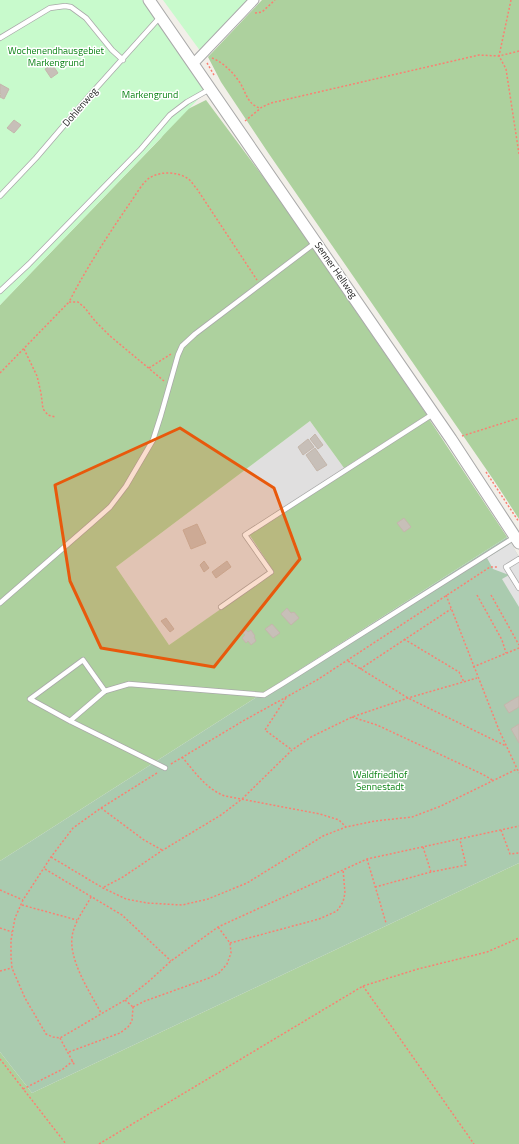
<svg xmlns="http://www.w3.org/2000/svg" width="519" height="1144" font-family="'Titillium Web',sans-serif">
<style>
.residential{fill:#e0dfdf}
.forest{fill:#add19e}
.cemetery{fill:#aacbaf}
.park{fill:#c8facc}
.parking{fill:#e2e2e2}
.building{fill:#c7bfb8;stroke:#c4b6ab}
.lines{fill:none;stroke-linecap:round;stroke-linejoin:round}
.service-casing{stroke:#a9a9a9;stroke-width:6}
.minor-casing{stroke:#a9a9a9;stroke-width:11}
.tertiary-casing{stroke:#a9a9a9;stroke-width:13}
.path{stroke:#fa8072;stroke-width:1.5;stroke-dasharray:2 2;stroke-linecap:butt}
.service{stroke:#fff;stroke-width:4.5}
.minor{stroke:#fff;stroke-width:9}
.tertiary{stroke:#fff;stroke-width:11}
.marked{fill:#e8590c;fill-opacity:0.2;stroke:#e8590c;stroke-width:3;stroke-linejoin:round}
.labels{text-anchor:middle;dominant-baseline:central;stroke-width:3;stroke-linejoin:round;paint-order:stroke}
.park-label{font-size:10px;fill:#0c8416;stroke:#fff}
.street-label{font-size:10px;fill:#222;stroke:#fff}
</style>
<rect width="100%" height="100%" fill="#f2efe9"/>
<polygon class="residential" points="427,415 429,419 275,572 169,645 116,567 310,421 344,468"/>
<g class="forest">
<polygon points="262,0 519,0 519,519 495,482 269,154 221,82 208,57"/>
<polygon points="206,100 270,186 427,415 344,468 310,421 116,567 167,642 169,645 274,572 249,534 429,419 507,537 0,861 0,305 161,138 175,119 184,111"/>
<polygon points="519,863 519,1144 0,1144 0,1052 32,1093"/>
</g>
<polygon class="cemetery" points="507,537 519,557 519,863 32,1093 0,1052 0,861"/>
<g class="park">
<polygon points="0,0 142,0 205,92 0,305"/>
<polygon points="163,0 250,0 201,52"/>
</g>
<polygon class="parking" points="511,543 519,557 519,607 502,579 509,575 493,569 487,558"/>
<g class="building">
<polygon points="52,64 58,73 51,78 45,69"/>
<polygon points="0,84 9,89 4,99 0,97 1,94 0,93"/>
<polygon points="14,120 21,125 14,133 7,128"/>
<polygon points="315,434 323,445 318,449 310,439"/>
<polygon points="308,439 314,447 303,455 298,447"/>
<polygon points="315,448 327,465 317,471 306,455"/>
<polygon points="404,518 411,527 404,532 397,523"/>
<polygon points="197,524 206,543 191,549 183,530"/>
<polygon points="204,561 209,568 204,572 200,565"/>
<polygon points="227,561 231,567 216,578 212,572"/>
<polygon points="287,608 291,613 294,612 299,618 291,625 281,614"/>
<polygon points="166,618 174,629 170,632 161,621"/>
<polygon points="272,624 280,633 273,638 265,629"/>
<polygon points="246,630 248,632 251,630 255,636 254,637 256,641 251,645 248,641 246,643 242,638 245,635 243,633"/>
<polygon points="519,696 519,707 509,713 504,705"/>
<polygon points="519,724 519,743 511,729"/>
</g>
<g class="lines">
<defs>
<g id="service">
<polyline points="0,38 50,8 65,6 71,7 86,18 112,50 123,60"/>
<polyline points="0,196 36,158 90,95 160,17"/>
<polyline points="0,291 29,264 141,149 170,115 187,102 210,89"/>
<polyline points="519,559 506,567 519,588"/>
<polyline points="0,603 92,523 110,507 126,486 153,440 161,415 178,355 182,346 195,334 315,243"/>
<polyline points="221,607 271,572 245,535 433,414"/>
<polyline points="105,691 129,684 264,695 282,684 515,537"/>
<polyline points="70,721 105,691 83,660 30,699 70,721 165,768"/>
</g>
<polyline id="minor" points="193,64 254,0"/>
<polyline id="tertiary" points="149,0 451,439 519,543"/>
</defs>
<use href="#service" class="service-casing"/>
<use href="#minor" class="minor-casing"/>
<use href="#tertiary" class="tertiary-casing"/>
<g class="path">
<polyline points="511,0 499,56 506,69 519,154"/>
<polyline points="255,13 262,12 275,0"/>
<path d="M212,58C222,62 231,70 238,80C246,90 246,104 260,108"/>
<polyline points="207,63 214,75"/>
<polyline points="245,121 262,107 271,103 479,55 499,56 519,51"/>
<polyline points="24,349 37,376 41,393 43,409 48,415 55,417"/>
<polyline points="149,368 171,354"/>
<polyline points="0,373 69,302"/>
<path d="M164,381L110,336L95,321L85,308L78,302H69C87,267 108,235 130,203C135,196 144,180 151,177C162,171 177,172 187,178C191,180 194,186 197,189L257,280"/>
<polyline points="462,436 519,418"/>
<polyline points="486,472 519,522"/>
<polyline points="446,595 499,730 519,773"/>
<polyline points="477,595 502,640 506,653"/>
<polyline points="491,595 519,645"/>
<polyline points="404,639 459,672 464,682"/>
<polyline points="348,661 408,698 506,746"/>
<polyline points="473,667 519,648"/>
<polyline points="360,669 451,609"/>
<polyline points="286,698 265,730 292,750"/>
<polyline points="352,717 377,725 482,774 494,781"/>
<path d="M182,757C195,772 206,789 225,796L320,814L339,820L346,827"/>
<polyline points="171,764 243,721 317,680 490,567 498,567"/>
<polyline points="157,773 101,808 73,828 51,857 23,900 15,918 11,940 11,957 12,968 25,998 46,1034 53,1037 60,1038 125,1000 148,982 171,961 218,927 367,859 519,826"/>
<polyline points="101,808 144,840 162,850"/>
<polyline points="501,830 510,854 519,853"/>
<polyline points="423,847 431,872"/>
<polyline points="51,857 103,888 126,899 147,903 182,905 208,899 247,883 323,836 346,827 375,821 412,817 441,806 517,769"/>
<polyline points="367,859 386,923"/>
<polyline points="45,869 122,915 171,961"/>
<polyline points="104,887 123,877 163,850 221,815 242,799 292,750 311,737 352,717 408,698 477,678"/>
<polyline points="375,887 431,872 466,865 460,840"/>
<polyline points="0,890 23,900"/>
<path d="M91,897C85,908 76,920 73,932C66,957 90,992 101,1013"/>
<polyline points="22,905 77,920"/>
<polyline points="0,928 12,932"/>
<polyline points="230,943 319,919 337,911 343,902 345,893 343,869"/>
<polyline points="0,971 12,968"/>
<polyline points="363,986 474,1144"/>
<polyline points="125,1000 133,1007"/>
<polyline points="133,1007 145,1001 209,978 219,973 227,964 231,953 230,943 218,927"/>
<polyline points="60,1038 75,1066"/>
<polyline points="69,1052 120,1033 128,1027 132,1021 133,1007"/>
<polyline points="0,1059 66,1144"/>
<polyline points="23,1089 63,1069 73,1061"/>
<polyline points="99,1144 363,986 418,969 487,952 519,938"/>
</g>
<use href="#service" class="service"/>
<use href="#minor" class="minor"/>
<use href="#tertiary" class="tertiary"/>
</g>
<path class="marked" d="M180,428L274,488L300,559L214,667L101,648L70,581L55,485Z"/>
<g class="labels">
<g class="park-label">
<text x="56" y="50">Wochenendhausgebiet<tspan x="56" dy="12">Markengrund</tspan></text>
<text x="150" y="94">Markengrund</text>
<text x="380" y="774">Waldfriedhof<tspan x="380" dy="12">Sennestadt</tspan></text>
</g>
<g class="street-label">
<text transform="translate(80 107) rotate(-49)">Dohlenweg</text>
<text transform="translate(336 270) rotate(55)">Senner Hellweg</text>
</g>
</g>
</svg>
